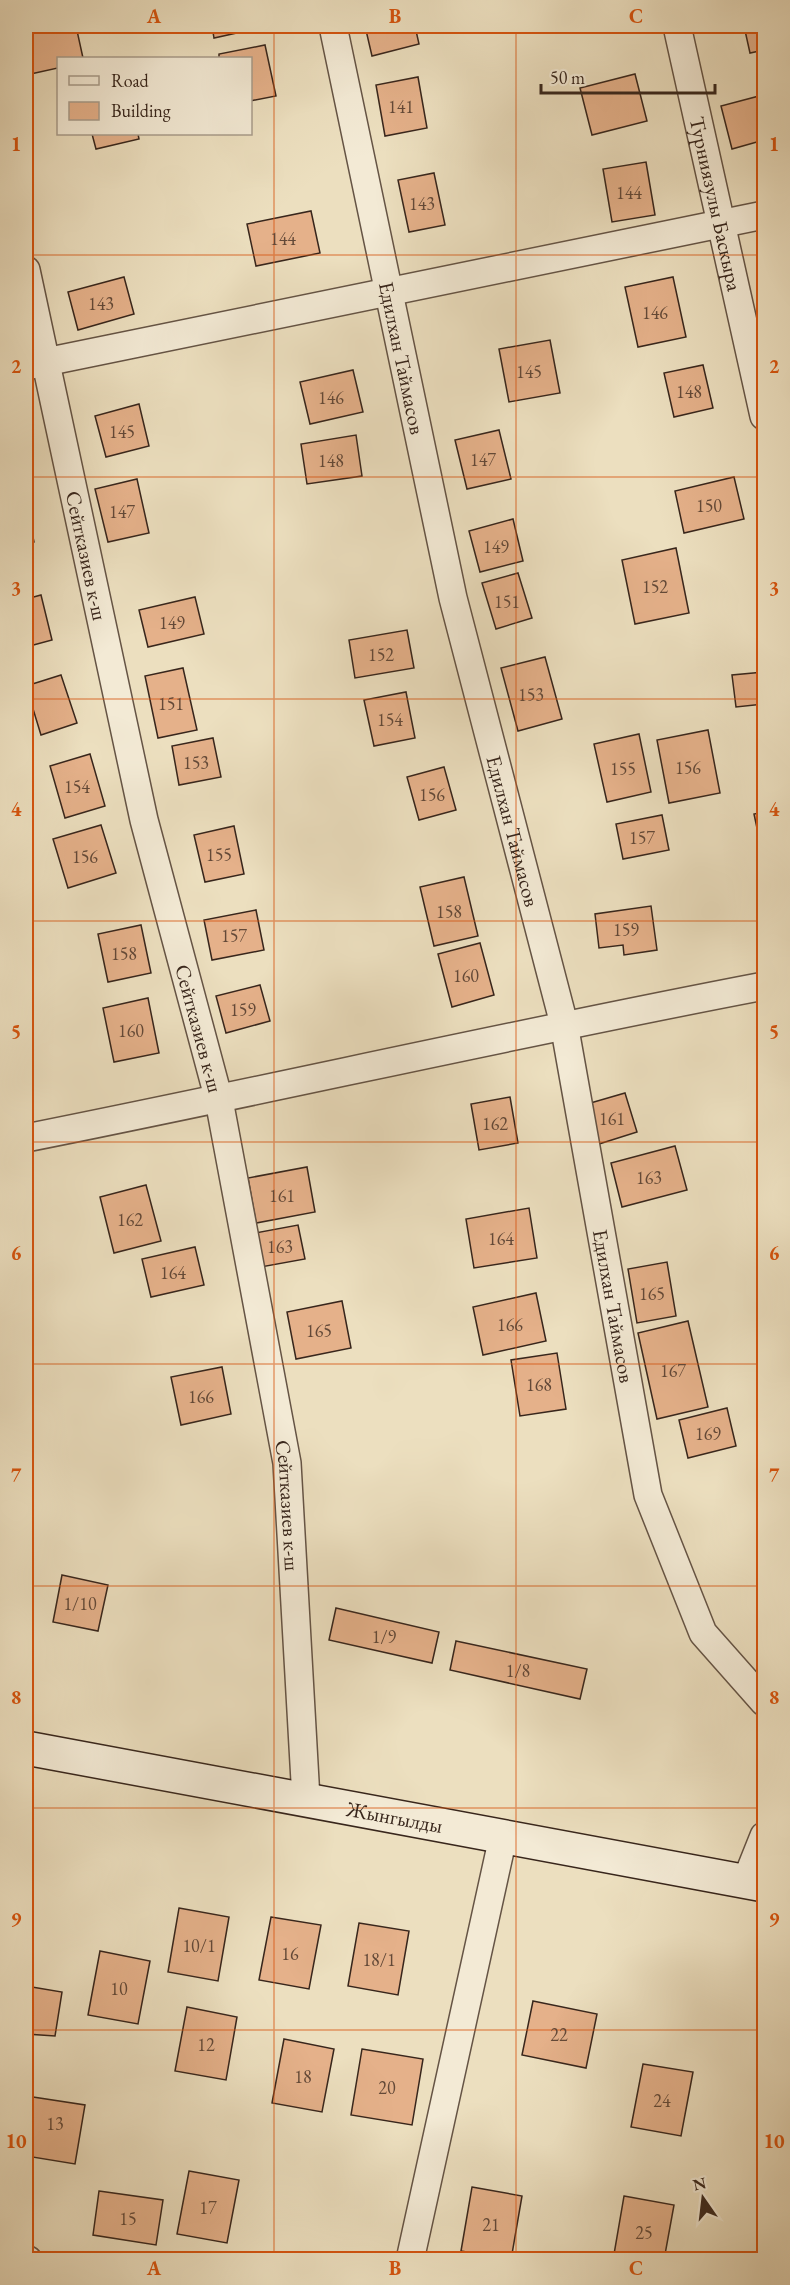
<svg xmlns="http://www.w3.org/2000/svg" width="790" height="2285" font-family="'EB Garamond',serif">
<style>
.building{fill:#e5b18a;stroke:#38261c;stroke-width:1.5}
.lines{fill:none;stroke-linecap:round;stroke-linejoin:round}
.street-casing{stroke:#655445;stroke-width:30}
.secondary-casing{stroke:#38261c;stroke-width:36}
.street{stroke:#f3ead5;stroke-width:27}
.secondary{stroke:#f3ead5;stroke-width:33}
.grid{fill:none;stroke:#d6540e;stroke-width:1.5;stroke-opacity:0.55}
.labels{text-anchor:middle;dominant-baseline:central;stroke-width:4.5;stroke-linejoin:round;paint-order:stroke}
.number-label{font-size:18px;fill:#634938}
.street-label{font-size:21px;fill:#38261c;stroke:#f3ead5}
.neatline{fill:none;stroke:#d6540e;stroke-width:2}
.grid-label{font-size:20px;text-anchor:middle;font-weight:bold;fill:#d6540e}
</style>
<rect width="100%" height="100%" fill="#ecdfbf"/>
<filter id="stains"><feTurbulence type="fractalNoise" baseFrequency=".00333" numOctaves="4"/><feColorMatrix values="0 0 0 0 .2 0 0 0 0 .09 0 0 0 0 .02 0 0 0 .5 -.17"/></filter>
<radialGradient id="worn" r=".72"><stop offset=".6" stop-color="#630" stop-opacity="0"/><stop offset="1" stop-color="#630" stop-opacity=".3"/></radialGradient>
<g class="building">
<polygon points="49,26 76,26 83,58 58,58 58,68 26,75 26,30"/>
<polygon points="212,26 268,26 214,38"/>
<polygon points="365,26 415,26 419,44 372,56"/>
<polygon points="744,26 764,26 764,50 750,53"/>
<polygon points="265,45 276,96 250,101 250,58 219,58 219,54"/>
<polygon points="635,74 647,121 592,135 580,88"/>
<polygon points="418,77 427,128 385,136 376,85"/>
<polygon points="759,96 764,119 764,140 732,149 721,106"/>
<polygon points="92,134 138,134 139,139 96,149"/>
<polygon points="646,162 655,215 612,222 603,169"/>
<polygon points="434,173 445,225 409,232 398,180"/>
<polygon points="311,211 320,253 256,266 247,224"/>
<polygon points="764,262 764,280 761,263"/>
<polygon points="124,277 134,314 78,330 68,292"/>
<polygon points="673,277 686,337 638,347 625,287"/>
<polygon points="550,340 560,393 509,402 499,349"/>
<polygon points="703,365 713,408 674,417 664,373"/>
<polygon points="353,370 363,412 310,424 300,382"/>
<polygon points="139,404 149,446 106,457 95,416"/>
<polygon points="499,430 511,479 467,489 455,440"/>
<polygon points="356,435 362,476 307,484 301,444"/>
<polygon points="734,477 744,519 684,533 675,491"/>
<polygon points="137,479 149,533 108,542 95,489"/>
<polygon points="26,503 34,542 26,544"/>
<polygon points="513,519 523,561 480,572 469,531"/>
<polygon points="676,548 689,613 635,624 622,560"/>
<polygon points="518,573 532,618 496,629 482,583"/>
<polygon points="41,595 52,640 26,647 26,599"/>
<polygon points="195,597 204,634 148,647 139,610"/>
<polygon points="407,630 414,668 355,678 349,640"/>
<polygon points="545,657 562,719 518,731 501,668"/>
<polygon points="183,668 197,730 158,738 145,676"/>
<polygon points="764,672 764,704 736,707 732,675"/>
<polygon points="61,675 77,723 41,735 26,686"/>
<polygon points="406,692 415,738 374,746 364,700"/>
<polygon points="708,730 720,793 669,803 657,740"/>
<polygon points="639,734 651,792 607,802 594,744"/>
<polygon points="213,738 221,777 179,785 172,746"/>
<polygon points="90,754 105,806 65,818 50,766"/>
<polygon points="444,767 456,810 419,820 407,777"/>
<polygon points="764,812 764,861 754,814"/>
<polygon points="662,815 669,850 623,859 616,824"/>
<polygon points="101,825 116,873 68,888 53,839"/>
<polygon points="234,826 244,874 205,882 194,835"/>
<polygon points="464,877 478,936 434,946 420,887"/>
<polygon points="651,906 657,950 624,955 623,945 599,948 595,914"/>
<polygon points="256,910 264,950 212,960 204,920"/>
<polygon points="141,925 151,973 108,982 98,934"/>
<polygon points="480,943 494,995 452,1007 438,954"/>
<polygon points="260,985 270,1021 226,1033 216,996"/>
<polygon points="148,998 159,1053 114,1062 103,1008"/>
<polygon points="625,1093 637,1132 599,1144 587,1104"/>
<polygon points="510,1097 518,1143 479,1150 471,1104"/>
<polygon points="675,1146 687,1190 622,1207 611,1163"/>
<polygon points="307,1167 315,1212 256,1223 248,1178"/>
<polygon points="146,1185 161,1241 114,1253 100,1197"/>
<polygon points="529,1208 537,1258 474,1268 466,1219"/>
<polygon points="298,1225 305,1259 261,1267 255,1233"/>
<polygon points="195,1247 204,1285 151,1297 142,1259"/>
<polygon points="667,1262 676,1316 637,1323 628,1269"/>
<polygon points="536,1293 546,1341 483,1355 473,1307"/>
<polygon points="342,1301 351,1348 296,1359 287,1312"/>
<polygon points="688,1321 708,1407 657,1419 638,1333"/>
<polygon points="557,1353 566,1409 520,1416 511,1360"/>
<polygon points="222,1367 231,1414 181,1425 171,1377"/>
<polygon points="727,1408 736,1446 688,1458 679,1420"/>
<polygon points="62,1575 108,1585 98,1631 53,1622"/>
<polygon points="336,1608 439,1632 432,1663 329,1640"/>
<polygon points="456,1641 587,1669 580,1699 450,1670"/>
<polygon points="179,1908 229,1917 218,1981 168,1972"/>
<polygon points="271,1917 321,1925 309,1989 259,1980"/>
<polygon points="359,1923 409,1931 398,1995 348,1986"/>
<polygon points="100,1951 150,1961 138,2024 88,2015"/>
<polygon points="26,1986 62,1992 55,2036 26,2034"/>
<polygon points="533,2001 597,2014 586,2068 522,2055"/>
<polygon points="187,2007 237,2017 226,2080 175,2071"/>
<polygon points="284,2039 334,2049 322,2112 272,2103"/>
<polygon points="362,2049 423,2059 412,2125 351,2115"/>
<polygon points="643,2064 693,2072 681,2136 631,2127"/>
<polygon points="33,2097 85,2105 75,2164 26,2156"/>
<polygon points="764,2129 764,2164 759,2163"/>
<polygon points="189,2171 239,2180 227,2243 177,2234"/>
<polygon points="472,2187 522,2196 511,2260 461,2251"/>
<polygon points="99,2191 163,2200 156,2245 93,2235"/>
<polygon points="624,2196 674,2205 664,2260 613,2260"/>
</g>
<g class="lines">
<defs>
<g id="street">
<path id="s1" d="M333,26L453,598L564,1024L648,1495L703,1633L764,1702"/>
<path id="s2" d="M677,26L764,416"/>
<path id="s3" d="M26,270L144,820L219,1100L287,1463L306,1799"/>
<polyline points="26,366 764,215"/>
<path d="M26,1138C272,1089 517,1033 764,986"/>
<polyline points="746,1881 764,1836"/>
<polyline points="26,2259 28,2260"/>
<polyline points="410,2260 503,1837"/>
</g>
<g id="secondary">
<path id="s4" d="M26,1748L764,1885"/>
</g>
</defs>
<use href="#street" class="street-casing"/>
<use href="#secondary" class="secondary-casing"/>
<use href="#street" class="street"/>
<use href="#secondary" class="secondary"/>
</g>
<path class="grid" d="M274,26V2260M516,26V2260M26,255H764M26,477H764M26,699H764M26,921H764M26,1142H764M26,1364H764M26,1586H764M26,1808H764M26,2030H764"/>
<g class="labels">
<g class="number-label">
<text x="401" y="106">141</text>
<text x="629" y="192">144</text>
<text x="422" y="203">143</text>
<text x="283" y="238">144</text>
<text x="101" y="303">143</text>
<text x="655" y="312">146</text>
<text x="529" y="371">145</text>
<text x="689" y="391">148</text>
<text x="331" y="397">146</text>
<text x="122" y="431">145</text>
<text x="483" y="459">147</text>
<text x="331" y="460">148</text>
<text x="709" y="505">150</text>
<text x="122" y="511">147</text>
<text x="496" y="546">149</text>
<text x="655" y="586">152</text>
<text x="507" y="601">151</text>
<text x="172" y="622">149</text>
<text x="381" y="654">152</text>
<text x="531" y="694">153</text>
<text x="171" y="703">151</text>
<text x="390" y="719">154</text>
<text x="196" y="762">153</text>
<text x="688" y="767">156</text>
<text x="623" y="768">155</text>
<text x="77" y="786">154</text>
<text x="432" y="794">156</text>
<text x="642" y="837">157</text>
<text x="219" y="854">155</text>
<text x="85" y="856">156</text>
<text x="449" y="911">158</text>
<text x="626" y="929">159</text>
<text x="234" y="935">157</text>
<text x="124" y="953">158</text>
<text x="466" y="975">160</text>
<text x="243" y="1009">159</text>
<text x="131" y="1030">160</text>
<text x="612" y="1118">161</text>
<text x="495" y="1123">162</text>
<text x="649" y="1177">163</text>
<text x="282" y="1195">161</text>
<text x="130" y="1219">162</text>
<text x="501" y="1238">164</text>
<text x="280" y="1246">163</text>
<text x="173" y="1272">164</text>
<text x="652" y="1293">165</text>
<text x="510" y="1324">166</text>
<text x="319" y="1330">165</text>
<text x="673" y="1370">167</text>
<text x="539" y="1384">168</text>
<text x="201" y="1396">166</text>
<text x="708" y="1433">169</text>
<text x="80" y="1603">1/10</text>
<text x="384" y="1636">1/9</text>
<text x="518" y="1670">1/8</text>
<text x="199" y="1945">10/1</text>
<text x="290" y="1953">16</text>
<text x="379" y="1959">18/1</text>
<text x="119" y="1988">10</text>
<text x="559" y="2034">22</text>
<text x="206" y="2044">12</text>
<text x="303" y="2076">18</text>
<text x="387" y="2087">20</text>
<text x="662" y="2100">24</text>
<text x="55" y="2123">13</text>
<text x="208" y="2207">17</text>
<text x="128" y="2218">15</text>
<text x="491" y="2224">21</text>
<text x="644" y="2232">25</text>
</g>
<g class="street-label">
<text stroke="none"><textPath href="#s2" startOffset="182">Турниязулы Баскыра</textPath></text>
<text stroke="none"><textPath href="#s1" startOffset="339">Едилхан Таймасов</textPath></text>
<text stroke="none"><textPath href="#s3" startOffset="292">Сейтказиев к-ш</textPath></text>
<text stroke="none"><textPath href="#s1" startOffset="825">Едилхан Таймасов</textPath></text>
<text stroke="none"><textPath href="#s3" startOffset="778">Сейтказиев к-ш</textPath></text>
<text stroke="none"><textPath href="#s1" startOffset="1311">Едилхан Таймасов</textPath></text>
<text stroke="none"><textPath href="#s3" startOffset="1264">Сейтказиев к-ш</textPath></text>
<text stroke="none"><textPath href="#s4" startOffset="375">Жынгылды</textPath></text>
</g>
</g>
<rect width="790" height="2285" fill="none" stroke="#ecdfbf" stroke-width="66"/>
<rect x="57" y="57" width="195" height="78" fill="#f3ead5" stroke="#a89c8b" stroke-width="1.5"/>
<rect x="69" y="76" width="30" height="9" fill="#f3ead5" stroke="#a89c8b" stroke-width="1.5"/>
<text x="111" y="87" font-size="18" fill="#38261c">Road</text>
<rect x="69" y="102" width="30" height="18" fill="#e5b18a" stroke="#a89c8b" stroke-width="1.5"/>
<text x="111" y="117" font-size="18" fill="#38261c">Building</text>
<g transform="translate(703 2198) rotate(346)" stroke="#f3ead5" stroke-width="4.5" paint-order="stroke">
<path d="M0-4.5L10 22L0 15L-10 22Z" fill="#38261c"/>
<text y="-9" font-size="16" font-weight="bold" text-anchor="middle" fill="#38261c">N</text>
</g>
<path d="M541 84v9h174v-9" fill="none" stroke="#38261c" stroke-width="3"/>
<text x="550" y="84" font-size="18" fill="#38261c" stroke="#f3ead5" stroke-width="4.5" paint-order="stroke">50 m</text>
<rect x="33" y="33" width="724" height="2219" class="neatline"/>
<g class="grid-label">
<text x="154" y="23">A</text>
<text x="395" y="23">B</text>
<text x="636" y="23">C</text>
<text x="16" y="151">1</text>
<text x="774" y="151">1</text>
<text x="16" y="373">2</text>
<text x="774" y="373">2</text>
<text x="16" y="595">3</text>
<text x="774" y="595">3</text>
<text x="16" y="816">4</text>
<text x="774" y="816">4</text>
<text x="16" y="1038">5</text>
<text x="774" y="1038">5</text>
<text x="16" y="1260">6</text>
<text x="774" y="1260">6</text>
<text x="16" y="1482">7</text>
<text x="774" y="1482">7</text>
<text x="16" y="1704">8</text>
<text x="774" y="1704">8</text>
<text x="16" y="1926">9</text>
<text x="774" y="1926">9</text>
<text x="16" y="2148">10</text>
<text x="774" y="2148">10</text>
<text x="154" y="2275">A</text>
<text x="395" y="2275">B</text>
<text x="636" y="2275">C</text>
</g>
<rect width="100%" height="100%" filter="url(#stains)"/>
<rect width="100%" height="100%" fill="url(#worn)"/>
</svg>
